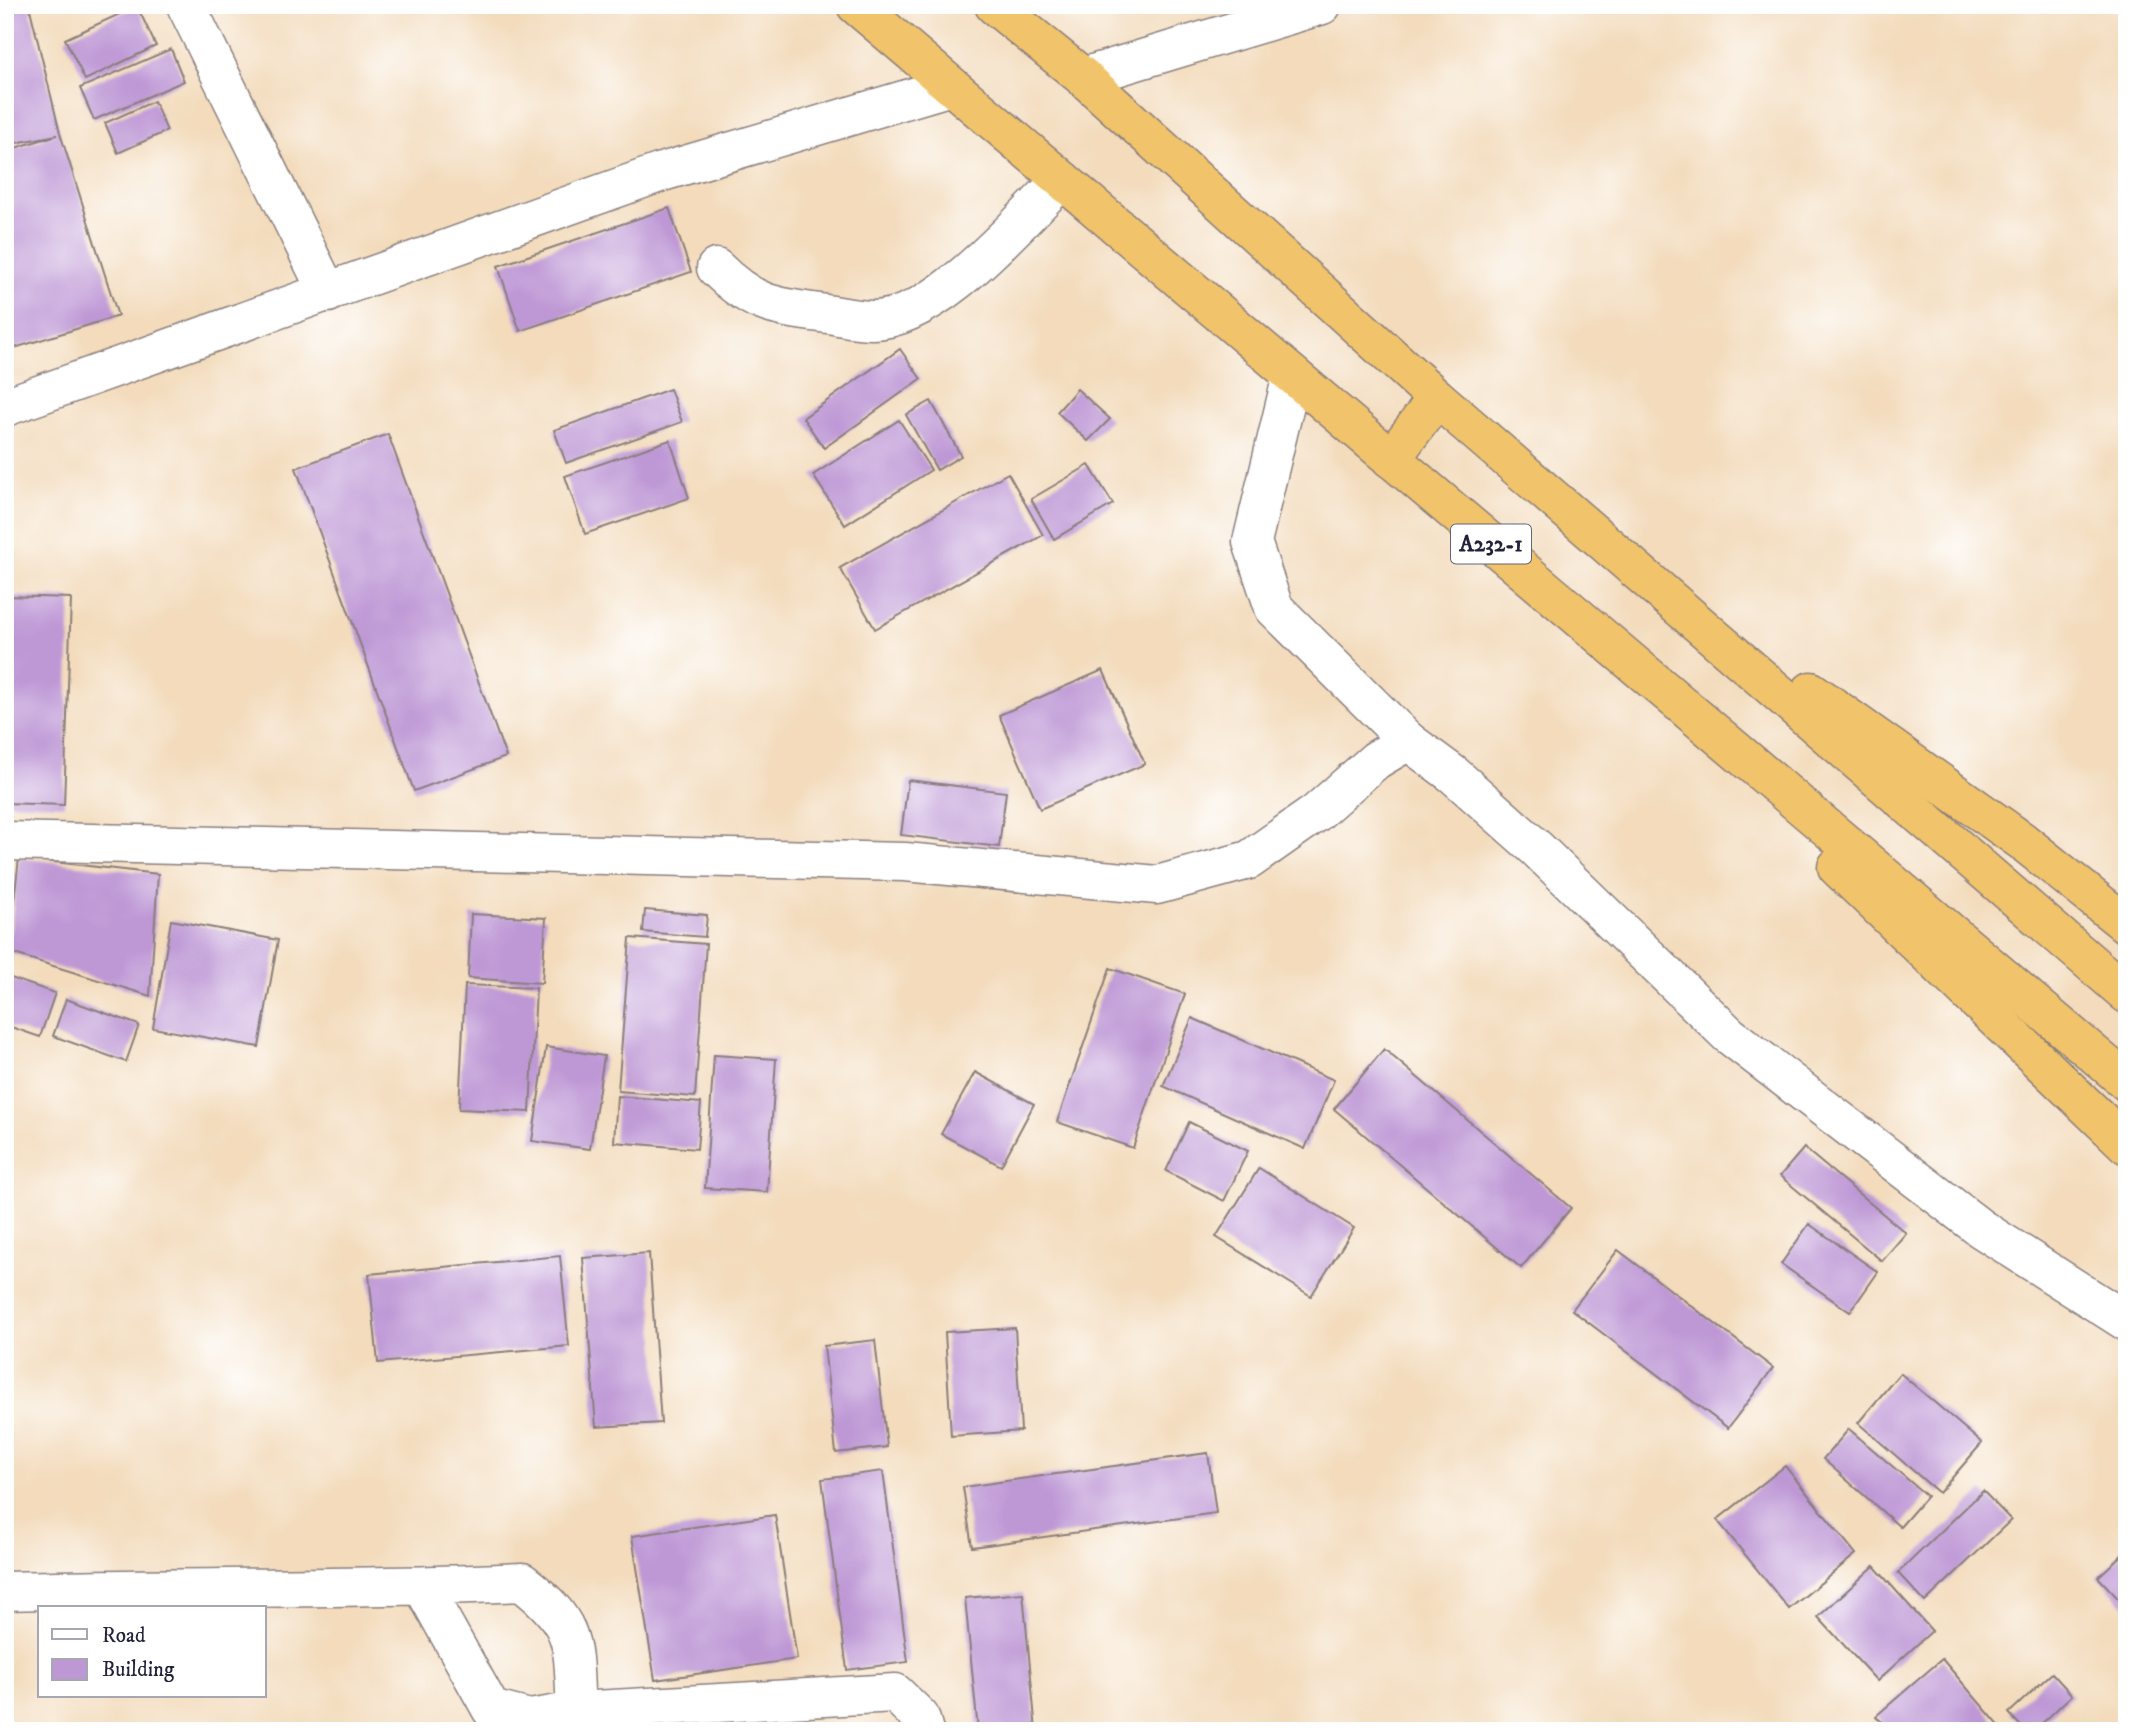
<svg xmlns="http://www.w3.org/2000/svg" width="2132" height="1736" font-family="'IM FELL DW Pica',serif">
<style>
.building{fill:#be98d5}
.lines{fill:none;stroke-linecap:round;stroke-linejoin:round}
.minor-casing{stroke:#8a7e7c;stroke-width:41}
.highway-casing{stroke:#8a7e7c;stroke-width:41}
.minor{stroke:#fff;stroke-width:38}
.highway{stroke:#f1c36a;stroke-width:38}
.labels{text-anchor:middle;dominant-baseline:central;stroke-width:5;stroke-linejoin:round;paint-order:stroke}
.shield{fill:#fff;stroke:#646476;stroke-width:2}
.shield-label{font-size:23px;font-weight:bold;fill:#22223b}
</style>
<rect width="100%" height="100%" fill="#fff"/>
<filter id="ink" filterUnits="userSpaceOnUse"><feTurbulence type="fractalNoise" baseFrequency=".0143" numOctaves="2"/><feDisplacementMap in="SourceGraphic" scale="14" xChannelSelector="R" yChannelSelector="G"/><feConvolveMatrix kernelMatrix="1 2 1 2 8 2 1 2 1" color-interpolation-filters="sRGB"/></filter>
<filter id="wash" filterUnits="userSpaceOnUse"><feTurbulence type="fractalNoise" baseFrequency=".00686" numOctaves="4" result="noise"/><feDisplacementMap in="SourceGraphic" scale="28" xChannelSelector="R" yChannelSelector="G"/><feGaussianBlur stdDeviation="1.57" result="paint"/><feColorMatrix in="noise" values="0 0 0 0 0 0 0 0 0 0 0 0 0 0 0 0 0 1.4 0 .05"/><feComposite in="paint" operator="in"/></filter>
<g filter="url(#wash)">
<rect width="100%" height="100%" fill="#f3dbbc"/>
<g id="blocks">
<g class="building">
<polygon points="5,5 29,5 60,133 118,316 5,351 5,151 57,135 5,145"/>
<polygon points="137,6 156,46 85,80 65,39"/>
<polygon points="171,49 184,81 94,120 80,88"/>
<polygon points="154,101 167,131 118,153 105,123"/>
<polygon points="669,208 691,272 520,331 498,266"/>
<polygon points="900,349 921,379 824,448 803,418"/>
<polygon points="670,389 682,422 566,463 554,430"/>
<polygon points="1077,389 1110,419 1088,441 1057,412"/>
<polygon points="931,401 961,456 937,470 906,415"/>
<polygon points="899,420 931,470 845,525 813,475"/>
<polygon points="388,434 506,757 414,791 296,468"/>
<polygon points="670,440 689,498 585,534 565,476"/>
<polygon points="1089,465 1113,504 1054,539 1031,499"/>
<polygon points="1008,473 1043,535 875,629 840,568"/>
<polygon points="5,596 71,598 64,805 5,803"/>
<polygon points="1103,670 1145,764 1040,809 999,715"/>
<polygon points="908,780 1006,792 999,847 901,835"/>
<polygon points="19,858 158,874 150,996 8,952"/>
<polygon points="645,910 707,915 705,937 643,932"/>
<polygon points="471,914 546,918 542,983 468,978"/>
<polygon points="171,920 278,940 259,1047 153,1028"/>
<polygon points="630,938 706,944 695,1097 618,1091"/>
<polygon points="1110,968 1185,994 1133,1148 1057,1122"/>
<polygon points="5,976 55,993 40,1037 5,1025"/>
<polygon points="465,985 536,988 530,1112 459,1109"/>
<polygon points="66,999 139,1025 126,1062 53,1036"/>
<polygon points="1192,1018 1334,1080 1305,1149 1163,1086"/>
<polygon points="546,1047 604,1056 590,1149 532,1141"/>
<polygon points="1384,1049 1571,1208 1521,1268 1334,1109"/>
<polygon points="714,1055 776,1059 767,1192 705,1188"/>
<polygon points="975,1072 1034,1104 1001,1166 941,1134"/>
<polygon points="617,1096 701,1103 697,1149 614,1142"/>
<polygon points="1189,1122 1248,1151 1224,1201 1166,1171"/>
<polygon points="1804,1148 1906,1233 1882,1261 1780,1176"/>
<polygon points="1259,1168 1354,1228 1311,1296 1216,1237"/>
<polygon points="1809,1224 1878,1272 1850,1312 1781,1264"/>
<polygon points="1618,1250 1773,1368 1728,1428 1572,1310"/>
<polygon points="649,1253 661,1423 596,1427 583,1258"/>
<polygon points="560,1256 569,1346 378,1363 369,1274"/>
<polygon points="1015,1328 1021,1431 951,1436 945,1332"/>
<polygon points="875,1340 887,1447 836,1453 824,1346"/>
<polygon points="1900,1373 1982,1443 1939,1493 1858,1423"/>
<polygon points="1849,1429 1927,1496 1900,1527 1823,1459"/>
<polygon points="1208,1453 1216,1513 972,1547 963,1487"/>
<polygon points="1785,1466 1856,1554 1789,1609 1717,1520"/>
<polygon points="883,1471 908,1662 847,1670 822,1479"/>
<polygon points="1983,1491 2011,1520 1925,1602 1898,1573"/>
<polygon points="775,1515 797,1659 655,1680 632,1536"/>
<polygon points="2127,1550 2127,1608 2098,1577"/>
<polygon points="1874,1566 1932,1631 1877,1681 1818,1617"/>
<polygon points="1023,1593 1036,1731 978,1731 965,1598"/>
<polygon points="1942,1659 2002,1729 2000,1731 1890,1731 1876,1716"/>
<polygon points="2052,1673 2072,1695 2034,1731 2025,1731 2009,1713"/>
</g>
</g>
</g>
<g filter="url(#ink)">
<use href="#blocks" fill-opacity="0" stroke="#8a7e7c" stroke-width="2"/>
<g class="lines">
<defs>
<g id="minor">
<polyline points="186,5 328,293"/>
<polyline points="1083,77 1322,5"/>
<path d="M716,268C751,303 772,307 820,313C837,315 855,320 873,320C937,320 1017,223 1062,180"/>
<polyline points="1292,375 1252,542 1274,608 1408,741"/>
<polyline points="5,407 662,172 951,86"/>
<polyline points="5,841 905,862 1157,885 1249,860 1316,813 1376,760 1408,741 1454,775 1536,848 1729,1035 1980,1228 2127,1322"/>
<path d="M5,1591C178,1586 350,1590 522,1582C579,1626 572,1644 576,1711L530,1719L491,1709L423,1587"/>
<polyline points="576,1711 895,1693 920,1717 924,1731"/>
</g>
<g id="highway">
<polyline points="856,5 2127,1082"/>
<polyline points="994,5 1083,77 1437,398 2127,994"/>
<polyline points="1391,459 1437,398"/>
<polyline points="1811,691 2022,841 2127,925"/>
<polyline points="1837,867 2127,1145"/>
</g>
</defs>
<use href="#minor" class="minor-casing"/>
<use href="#highway" class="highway-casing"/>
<use href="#minor" class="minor"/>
<use href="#highway" class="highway"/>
</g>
</g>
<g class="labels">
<rect class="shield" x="1451" y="524.5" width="80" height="39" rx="5"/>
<g class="shield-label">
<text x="1491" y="544">A232-1</text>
</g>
</g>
<rect width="2132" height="1736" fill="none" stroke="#fff" stroke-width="28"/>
<rect x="38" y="1606" width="228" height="91" fill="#ffffff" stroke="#a7a7b1" stroke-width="2"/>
<rect x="52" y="1629" width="35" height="10" fill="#ffffff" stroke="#a7a7b1" stroke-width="2"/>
<text x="102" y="1642" font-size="21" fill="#22223b">Road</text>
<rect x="52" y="1659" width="35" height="21" fill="#be98d5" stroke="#a7a7b1" stroke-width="2"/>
<text x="102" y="1676" font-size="21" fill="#22223b">Building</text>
</svg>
